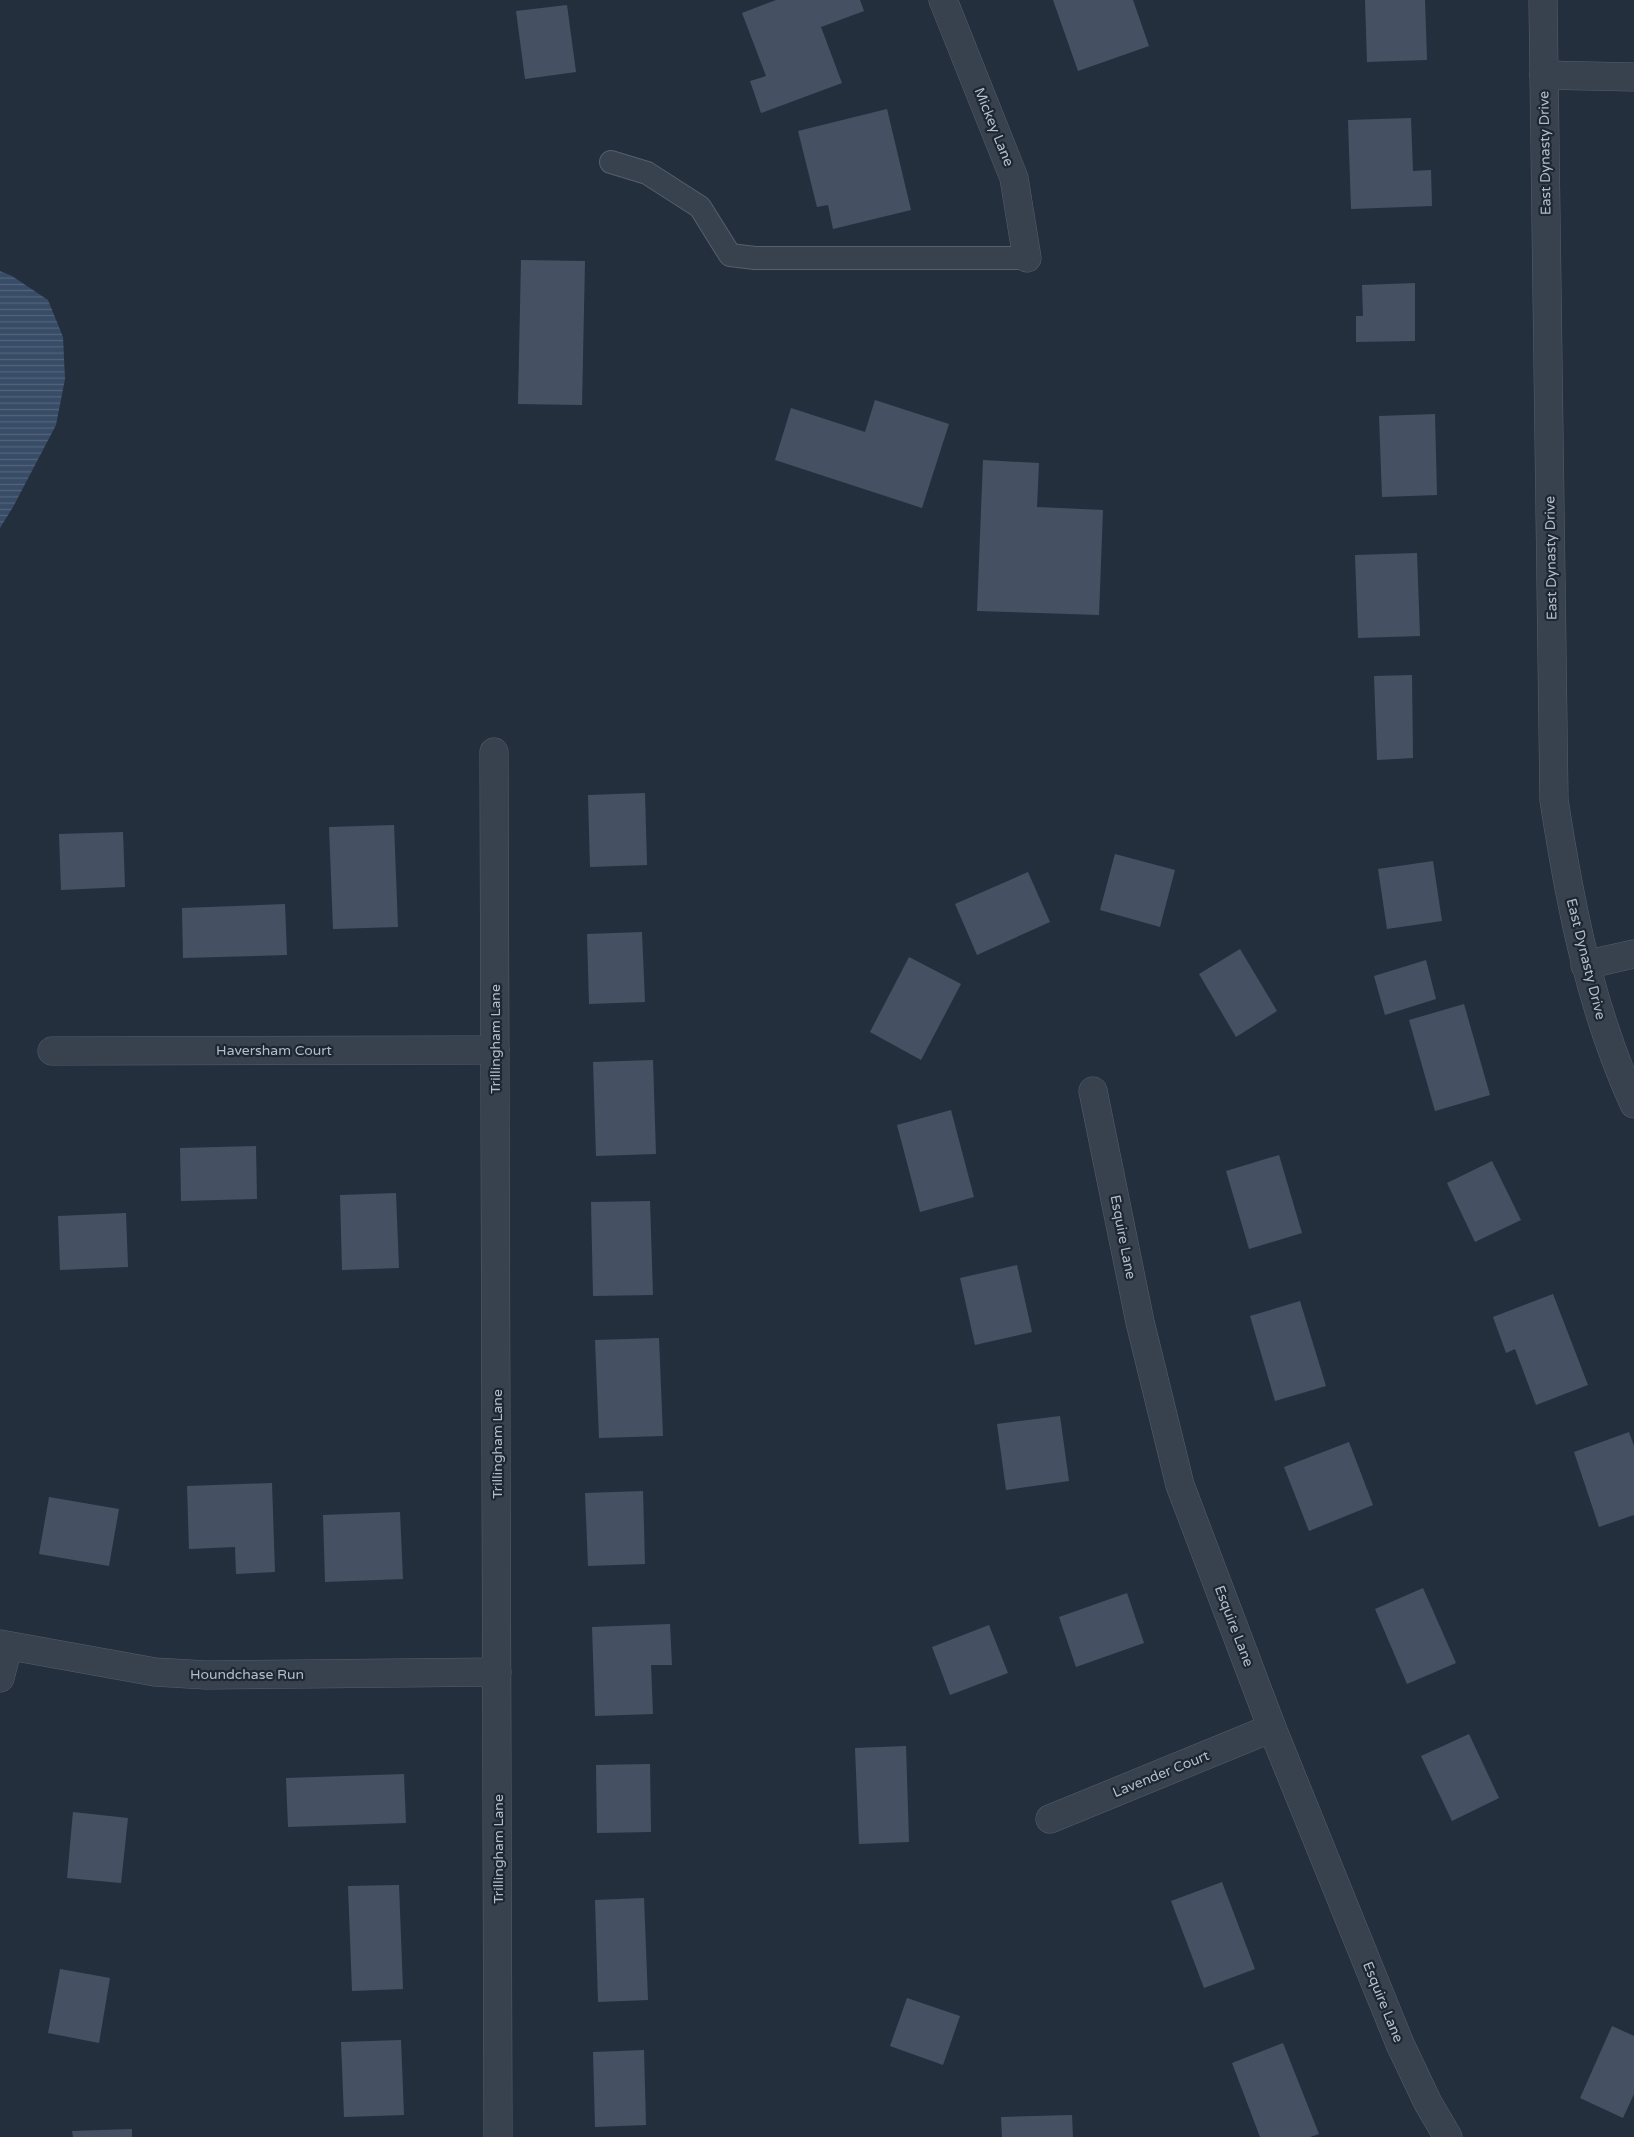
<svg xmlns="http://www.w3.org/2000/svg" width="1634" height="2137" font-family="'Varela Round',sans-serif">
<style>
.water{fill:url(#water-rules)}
.building{fill:#455162}
.lines{fill:none;stroke-linecap:round;stroke-linejoin:round}
.service-casing{stroke:#565f6c;stroke-width:24}
.minor-casing{stroke:#565f6c;stroke-width:29}
.service{stroke:#38414e;stroke-width:22}
.minor{stroke:#38414e;stroke-width:28}
.labels{text-anchor:middle;dominant-baseline:central;stroke-width:4.5;stroke-linejoin:round;paint-order:stroke}
.street-label{font-size:14px;fill:#b4bcc9;stroke:#1d2633}
</style>
<defs>
<pattern id="water-rules" width="6" height="5" patternUnits="userSpaceOnUse" patternTransform="scale(1.25)"><rect width="6" height="5" fill="#394c67"/><path d="M0 2.5h6" fill="none" stroke="#53647b"/></pattern>
</defs>
<rect width="100%" height="100%" fill="#242f3e"/>
<polygon class="water" points="0,271 12,276 48,300 63,337 65,379 56,425 13,507 0,528"/>
<g class="building">
<polygon points="776,0 860,0 864,11 821,27 842,83 761,113 750,81 766,76 742,13"/>
<polygon points="1053,0 1133,0 1149,46 1078,71"/>
<polygon points="1365,0 1425,0 1427,60 1367,62"/>
<polygon points="567,5 576,72 525,79 516,11"/>
<polygon points="887,109 911,210 833,229 828,205 817,207 798,131"/>
<polygon points="1411,118 1413,171 1431,170 1432,206 1351,209 1348,120"/>
<polygon points="521,260 585,261 582,405 518,404"/>
<polygon points="1415,283 1415,341 1356,342 1356,316 1363,316 1362,285"/>
<polygon points="875,400 949,424 922,508 775,460 791,408 865,432"/>
<polygon points="1435,414 1437,495 1382,497 1379,416"/>
<polygon points="983,460 1039,463 1037,507 1103,510 1099,615 977,611"/>
<polygon points="1417,553 1420,636 1358,638 1355,555"/>
<polygon points="1412,675 1413,758 1377,760 1374,676"/>
<polygon points="645,793 647,865 590,867 588,795"/>
<polygon points="394,825 398,927 333,929 329,827"/>
<polygon points="123,832 125,887 61,890 59,834"/>
<polygon points="1115,854 1175,870 1160,927 1100,910"/>
<polygon points="1433,861 1442,921 1387,929 1378,869"/>
<polygon points="1028,872 1050,922 977,955 955,904"/>
<polygon points="285,904 287,955 183,958 182,908"/>
<polygon points="642,932 645,1002 589,1004 587,934"/>
<polygon points="1240,949 1277,1011 1236,1037 1199,974"/>
<polygon points="909,957 961,984 921,1060 870,1032"/>
<polygon points="1426,960 1436,999 1385,1015 1374,976"/>
<polygon points="1464,1004 1490,1095 1435,1111 1409,1020"/>
<polygon points="653,1060 656,1154 596,1156 593,1062"/>
<polygon points="951,1110 974,1197 920,1212 897,1125"/>
<polygon points="256,1146 257,1199 181,1201 180,1148"/>
<polygon points="1279,1155 1302,1233 1249,1249 1226,1171"/>
<polygon points="1492,1161 1521,1220 1475,1242 1447,1183"/>
<polygon points="396,1193 399,1268 342,1270 340,1195"/>
<polygon points="650,1201 653,1295 593,1296 591,1202"/>
<polygon points="126,1213 128,1267 60,1270 58,1216"/>
<polygon points="1017,1265 1032,1332 975,1345 960,1278"/>
<polygon points="1553,1294 1588,1385 1536,1405 1515,1349 1506,1353 1493,1317"/>
<polygon points="1300,1301 1326,1386 1275,1401 1250,1316"/>
<polygon points="659,1338 663,1436 599,1438 595,1340"/>
<polygon points="1060,1416 1069,1481 1006,1490 997,1424"/>
<polygon points="1629,1432 1634,1446 1634,1515 1599,1527 1574,1452"/>
<polygon points="1349,1442 1373,1505 1309,1531 1284,1467"/>
<polygon points="272,1483 275,1572 236,1574 235,1547 189,1549 187,1486"/>
<polygon points="643,1491 645,1564 588,1566 585,1493"/>
<polygon points="49,1497 119,1509 109,1566 39,1554"/>
<polygon points="400,1512 403,1579 325,1582 323,1515"/>
<polygon points="1423,1588 1456,1663 1407,1684 1375,1609"/>
<polygon points="1127,1593 1144,1643 1076,1667 1059,1617"/>
<polygon points="670,1624 672,1665 651,1665 653,1714 595,1716 592,1627"/>
<polygon points="989,1625 1008,1673 950,1695 932,1647"/>
<polygon points="1469,1734 1499,1798 1452,1821 1421,1756"/>
<polygon points="906,1746 909,1842 859,1844 855,1748"/>
<polygon points="650,1764 651,1832 597,1833 596,1765"/>
<polygon points="404,1774 406,1823 288,1827 286,1778"/>
<polygon points="73,1812 128,1818 121,1883 67,1878"/>
<polygon points="1222,1882 1255,1969 1204,1988 1171,1901"/>
<polygon points="399,1885 403,1989 352,1991 348,1886"/>
<polygon points="644,1898 648,2000 598,2002 595,1900"/>
<polygon points="60,1969 110,1978 99,2043 48,2033"/>
<polygon points="907,1998 960,2016 943,2065 890,2046"/>
<polygon points="1612,2026 1634,2036 1634,2094 1623,2118 1580,2098"/>
<polygon points="401,2040 404,2115 344,2117 341,2042"/>
<polygon points="1283,2043 1319,2134 1310,2137 1260,2137 1232,2063"/>
<polygon points="644,2050 646,2125 595,2127 593,2052"/>
<polygon points="1072,2115 1073,2137 1002,2137 1001,2117"/>
<polygon points="132,2129 132,2137 73,2137 72,2131"/>
</g>
<g class="lines">
<defs>
<polyline id="service" points="611,162 647,173 700,207 730,255 755,258 1027,258"/>
<g id="minor">
<polyline points="943,0 1014,178 1027,258"/>
<path d="M1543,0L1554,800C1570,904 1590,1007 1634,1104"/>
<polyline points="1544,75 1634,77"/>
<polyline points="494,752 498,2137"/>
<polyline points="1585,965 1634,954"/>
<polyline points="52,1051 495,1050"/>
<polyline points="1093,1091 1140,1322 1180,1485 1272,1728 1400,2044 1428,2103 1448,2137"/>
<polyline points="0,1644 155,1672 206,1675 497,1672"/>
<polyline points="0,1678 8,1647"/>
<polyline points="1050,1819 1272,1728"/>
</g>
</defs>
<use href="#service" class="service-casing"/>
<use href="#minor" class="minor-casing"/>
<use href="#service" class="service"/>
<use href="#minor" class="minor"/>
</g>
<g class="labels">
<g class="street-label">
<text transform="translate(994 127) rotate(68)">Mickey Lane</text>
<text transform="translate(1545 153) rotate(-91)">East Dynasty Drive</text>
<text transform="translate(1551 558) rotate(-91)">East Dynasty Drive</text>
<text transform="translate(1586 959) rotate(76)">East Dynasty Drive</text>
<text transform="translate(495 1039) rotate(-90)">Trillingham Lane</text>
<text x="274" y="1050">Haversham Court</text>
<text transform="translate(1123 1237) rotate(79)">Esquire Lane</text>
<text transform="translate(497 1444) rotate(-90)">Trillingham Lane</text>
<text transform="translate(1234 1626) rotate(69)">Esquire Lane</text>
<text x="247" y="1674">Houndchase Run</text>
<text transform="translate(1161 1774) rotate(-22)">Lavender Court</text>
<text transform="translate(498 1849) rotate(-90)">Trillingham Lane</text>
<text transform="translate(1383 2002) rotate(68)">Esquire Lane</text>
</g>
</g>
</svg>
